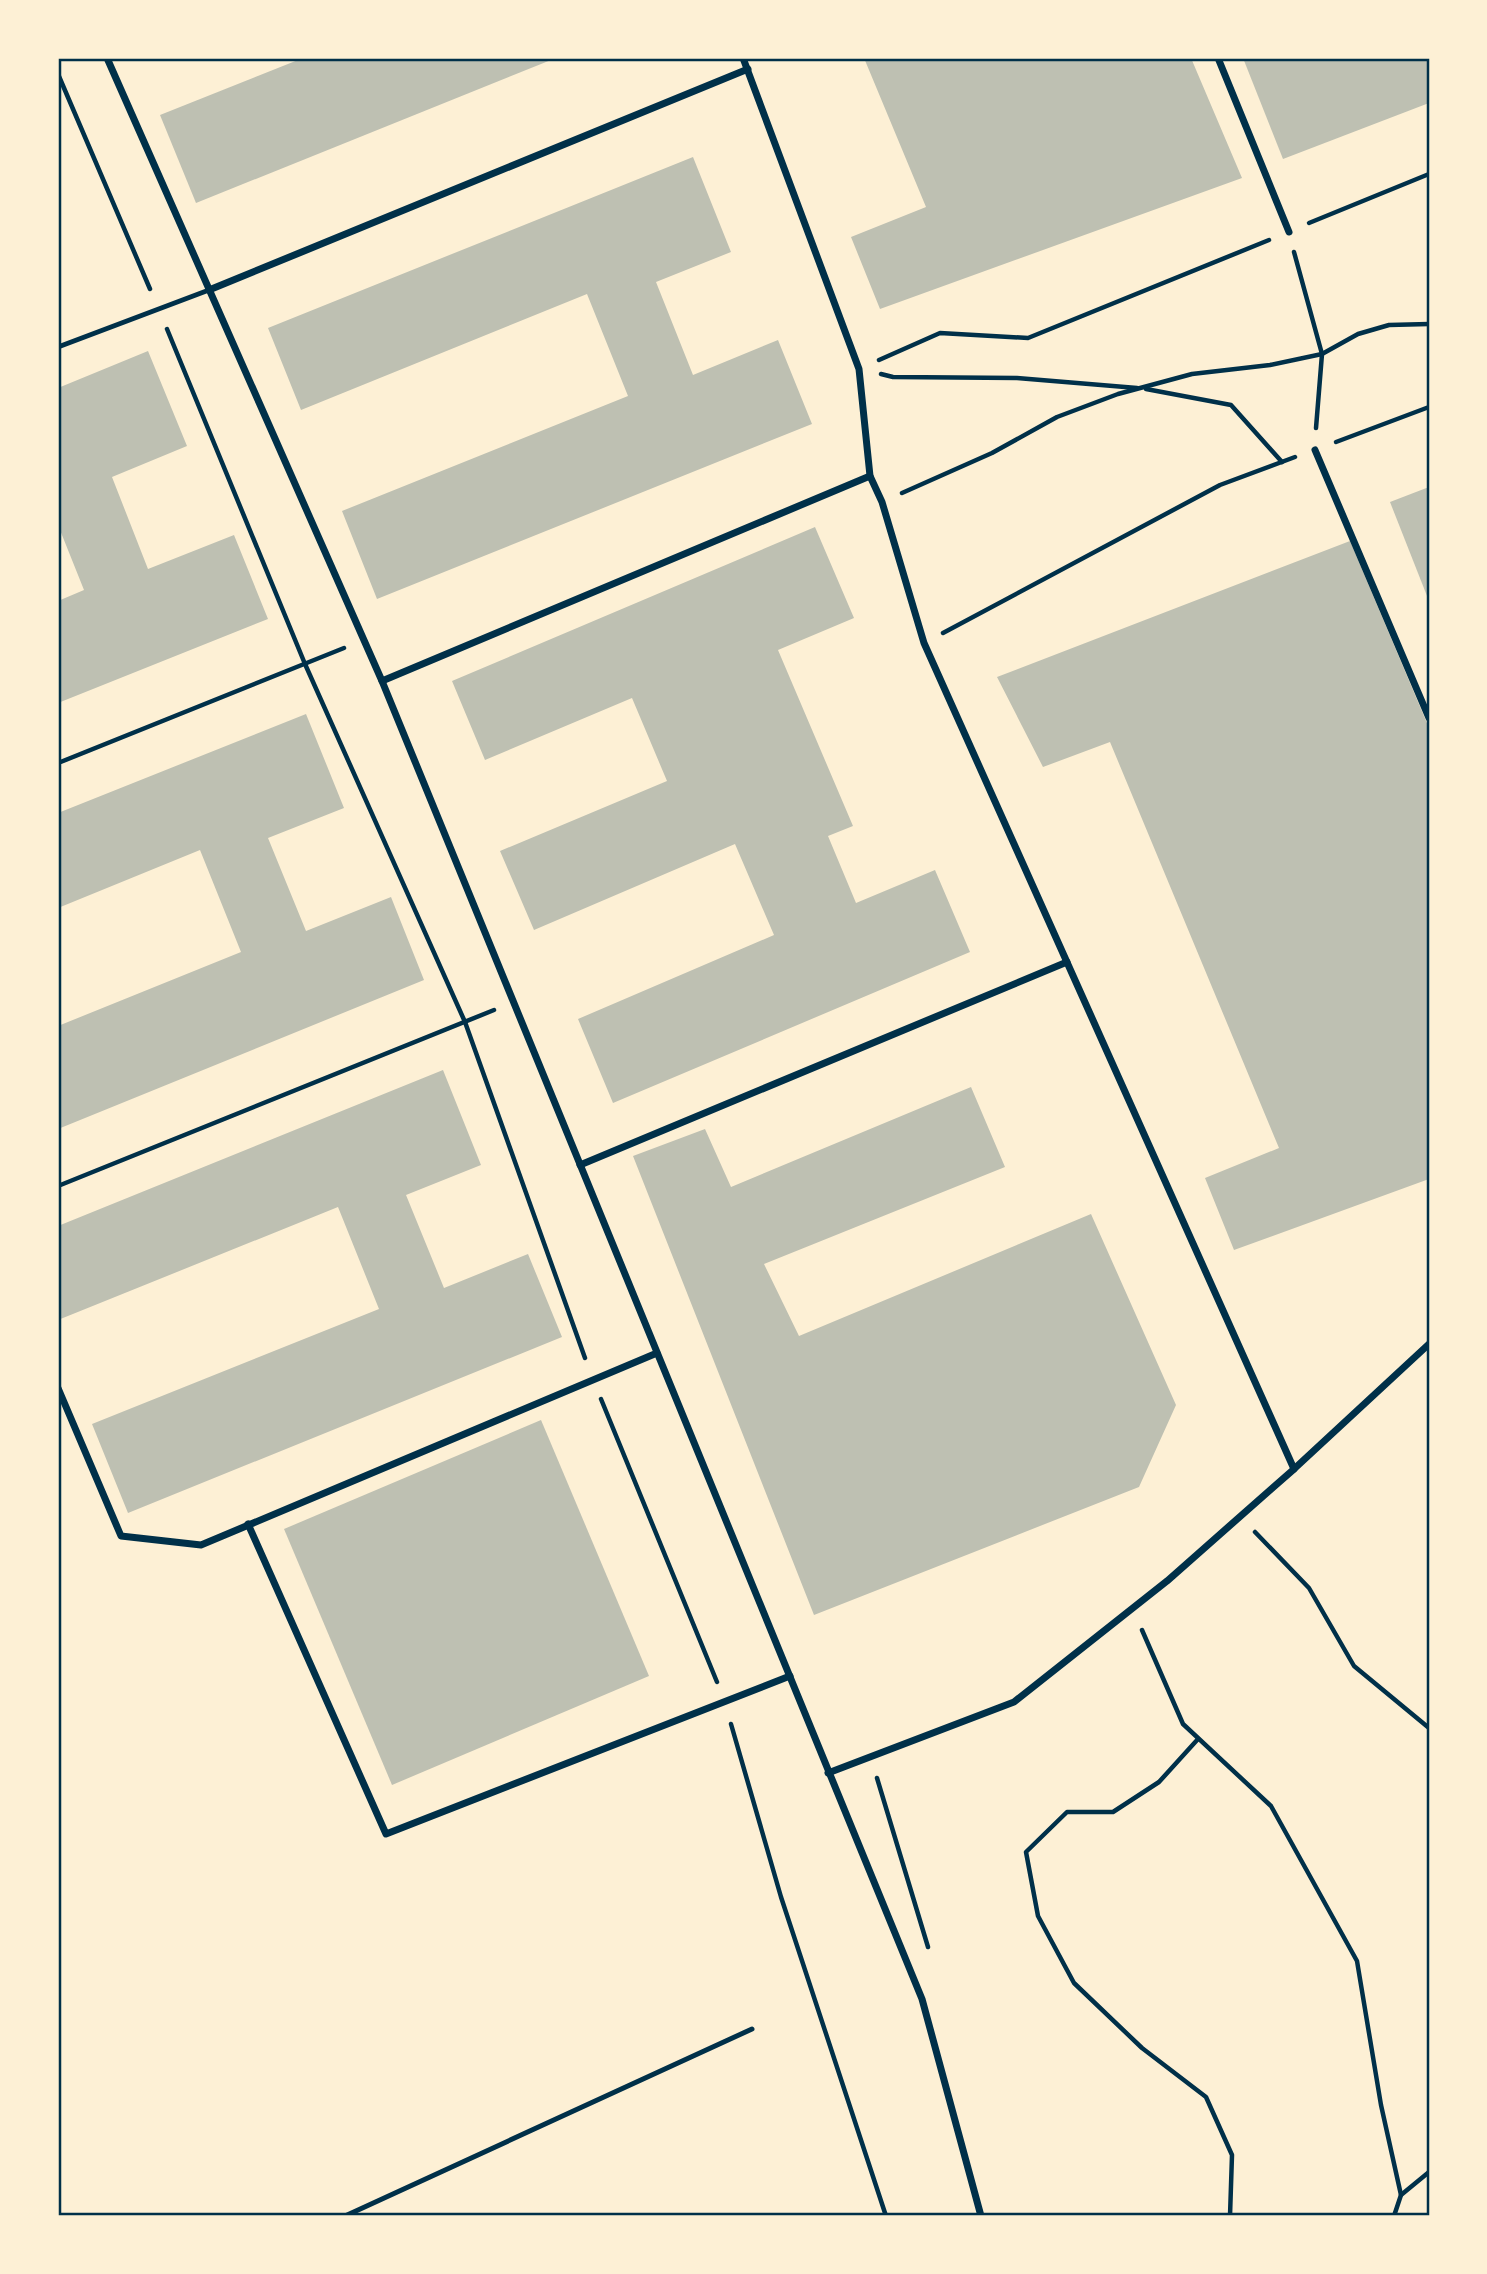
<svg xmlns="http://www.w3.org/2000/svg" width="1487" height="2274" font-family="'Playfair Display',serif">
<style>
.building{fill:#bec0b2}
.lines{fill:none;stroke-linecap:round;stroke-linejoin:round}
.path{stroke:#003049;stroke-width:4.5}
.service{stroke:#003049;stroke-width:5}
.minor{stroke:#003049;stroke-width:7}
.neatline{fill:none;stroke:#003049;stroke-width:2.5}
</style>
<rect width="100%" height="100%" fill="#fdf0d5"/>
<g class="building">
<polygon points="303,58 556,58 196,203 160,115"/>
<polygon points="864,58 1191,58 1242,178 880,309 851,237 926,207"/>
<polygon points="1243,58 1429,58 1429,103 1283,159"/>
<polygon points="693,157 731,252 656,282 693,375 778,340 812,424 377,599 342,511 628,396 587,294 301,410 268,328"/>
<polygon points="148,351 187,446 112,477 148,569 234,535 268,619 58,703 58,601 84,590 58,525 58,388"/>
<polygon points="1429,487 1429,601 1390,502"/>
<polygon points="815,527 854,618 778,650 853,826 828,836 856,903 935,870 970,952 613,1103 578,1019 774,935 735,844 534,930 500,851 667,781 632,698 485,760 452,681"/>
<polygon points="1350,541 1429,728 1429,1179 1234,1250 1205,1178 1279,1148 1110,742 1043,767 997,677"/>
<polygon points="306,714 344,808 268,838 306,931 391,897 424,980 58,1129 58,1026 241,952 200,850 58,908 58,813"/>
<polygon points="443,1070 481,1165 406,1195 444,1288 528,1254 562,1337 128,1513 92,1424 379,1309 338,1207 58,1320 58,1226"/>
<polygon points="971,1087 1005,1167 764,1264 799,1336 1091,1214 1176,1405 1139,1487 814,1615 633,1156 705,1129 731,1187"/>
<polygon points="541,1420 649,1676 392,1785 284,1529"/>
</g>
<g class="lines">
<g class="path">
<polyline points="58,74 150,289"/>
<polyline points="1309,223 1429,174"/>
<polyline points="1294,252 1322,354 1316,428"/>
<polyline points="167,329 305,664 465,1022 585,1358"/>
<polyline points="879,360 940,333 1028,338 1269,240"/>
<polyline points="881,374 893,377 1017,378 1137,388"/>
<polyline points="1146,389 1231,405 1282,462"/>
<polyline points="1336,442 1429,407"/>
<polyline points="902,493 992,453 1057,417 1118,394 1192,374 1270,365 1322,354 1358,334 1389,325 1429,324"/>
<polyline points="943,633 1220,485 1295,457"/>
<polyline points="58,763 344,648"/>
<polyline points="58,1186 494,1010"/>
<polyline points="601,1399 717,1682"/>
<polyline points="1255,1532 1309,1588 1354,1666 1429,1728"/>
<polyline points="1142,1630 1183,1724 1271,1806 1357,1961 1381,2105 1401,2195"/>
<polyline points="731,1724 781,1897 886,2216"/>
<polyline points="1198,1739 1159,1782 1113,1812 1067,1812 1026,1852 1038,1916 1074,1983 1142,2048 1206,2097 1232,2155 1230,2216"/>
<polyline points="877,1778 928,1947"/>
<polyline points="1394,2216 1401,2195 1429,2172"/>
</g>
<g class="service">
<polyline points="58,347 209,290"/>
<polyline points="345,2216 752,2029"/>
</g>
<g class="minor">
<polyline points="107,58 382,681 922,1999 981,2216"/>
<polyline points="743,58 859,369 870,476 882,502 924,643 1294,1469"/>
<polyline points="1218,58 1289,232"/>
<polyline points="209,290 748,69"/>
<polyline points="1315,450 1429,718"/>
<polyline points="382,681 870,476"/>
<polyline points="580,1165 1067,962"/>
<polyline points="58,1388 121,1536 201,1545 657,1353"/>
<polyline points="248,1524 386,1834 790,1676"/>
<polyline points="828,1773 1014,1702 1167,1581 1294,1469 1429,1344"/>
</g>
</g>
<rect width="1487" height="2274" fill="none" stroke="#fdf0d5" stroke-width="119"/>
<rect x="60" y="60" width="1368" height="2154" class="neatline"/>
</svg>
